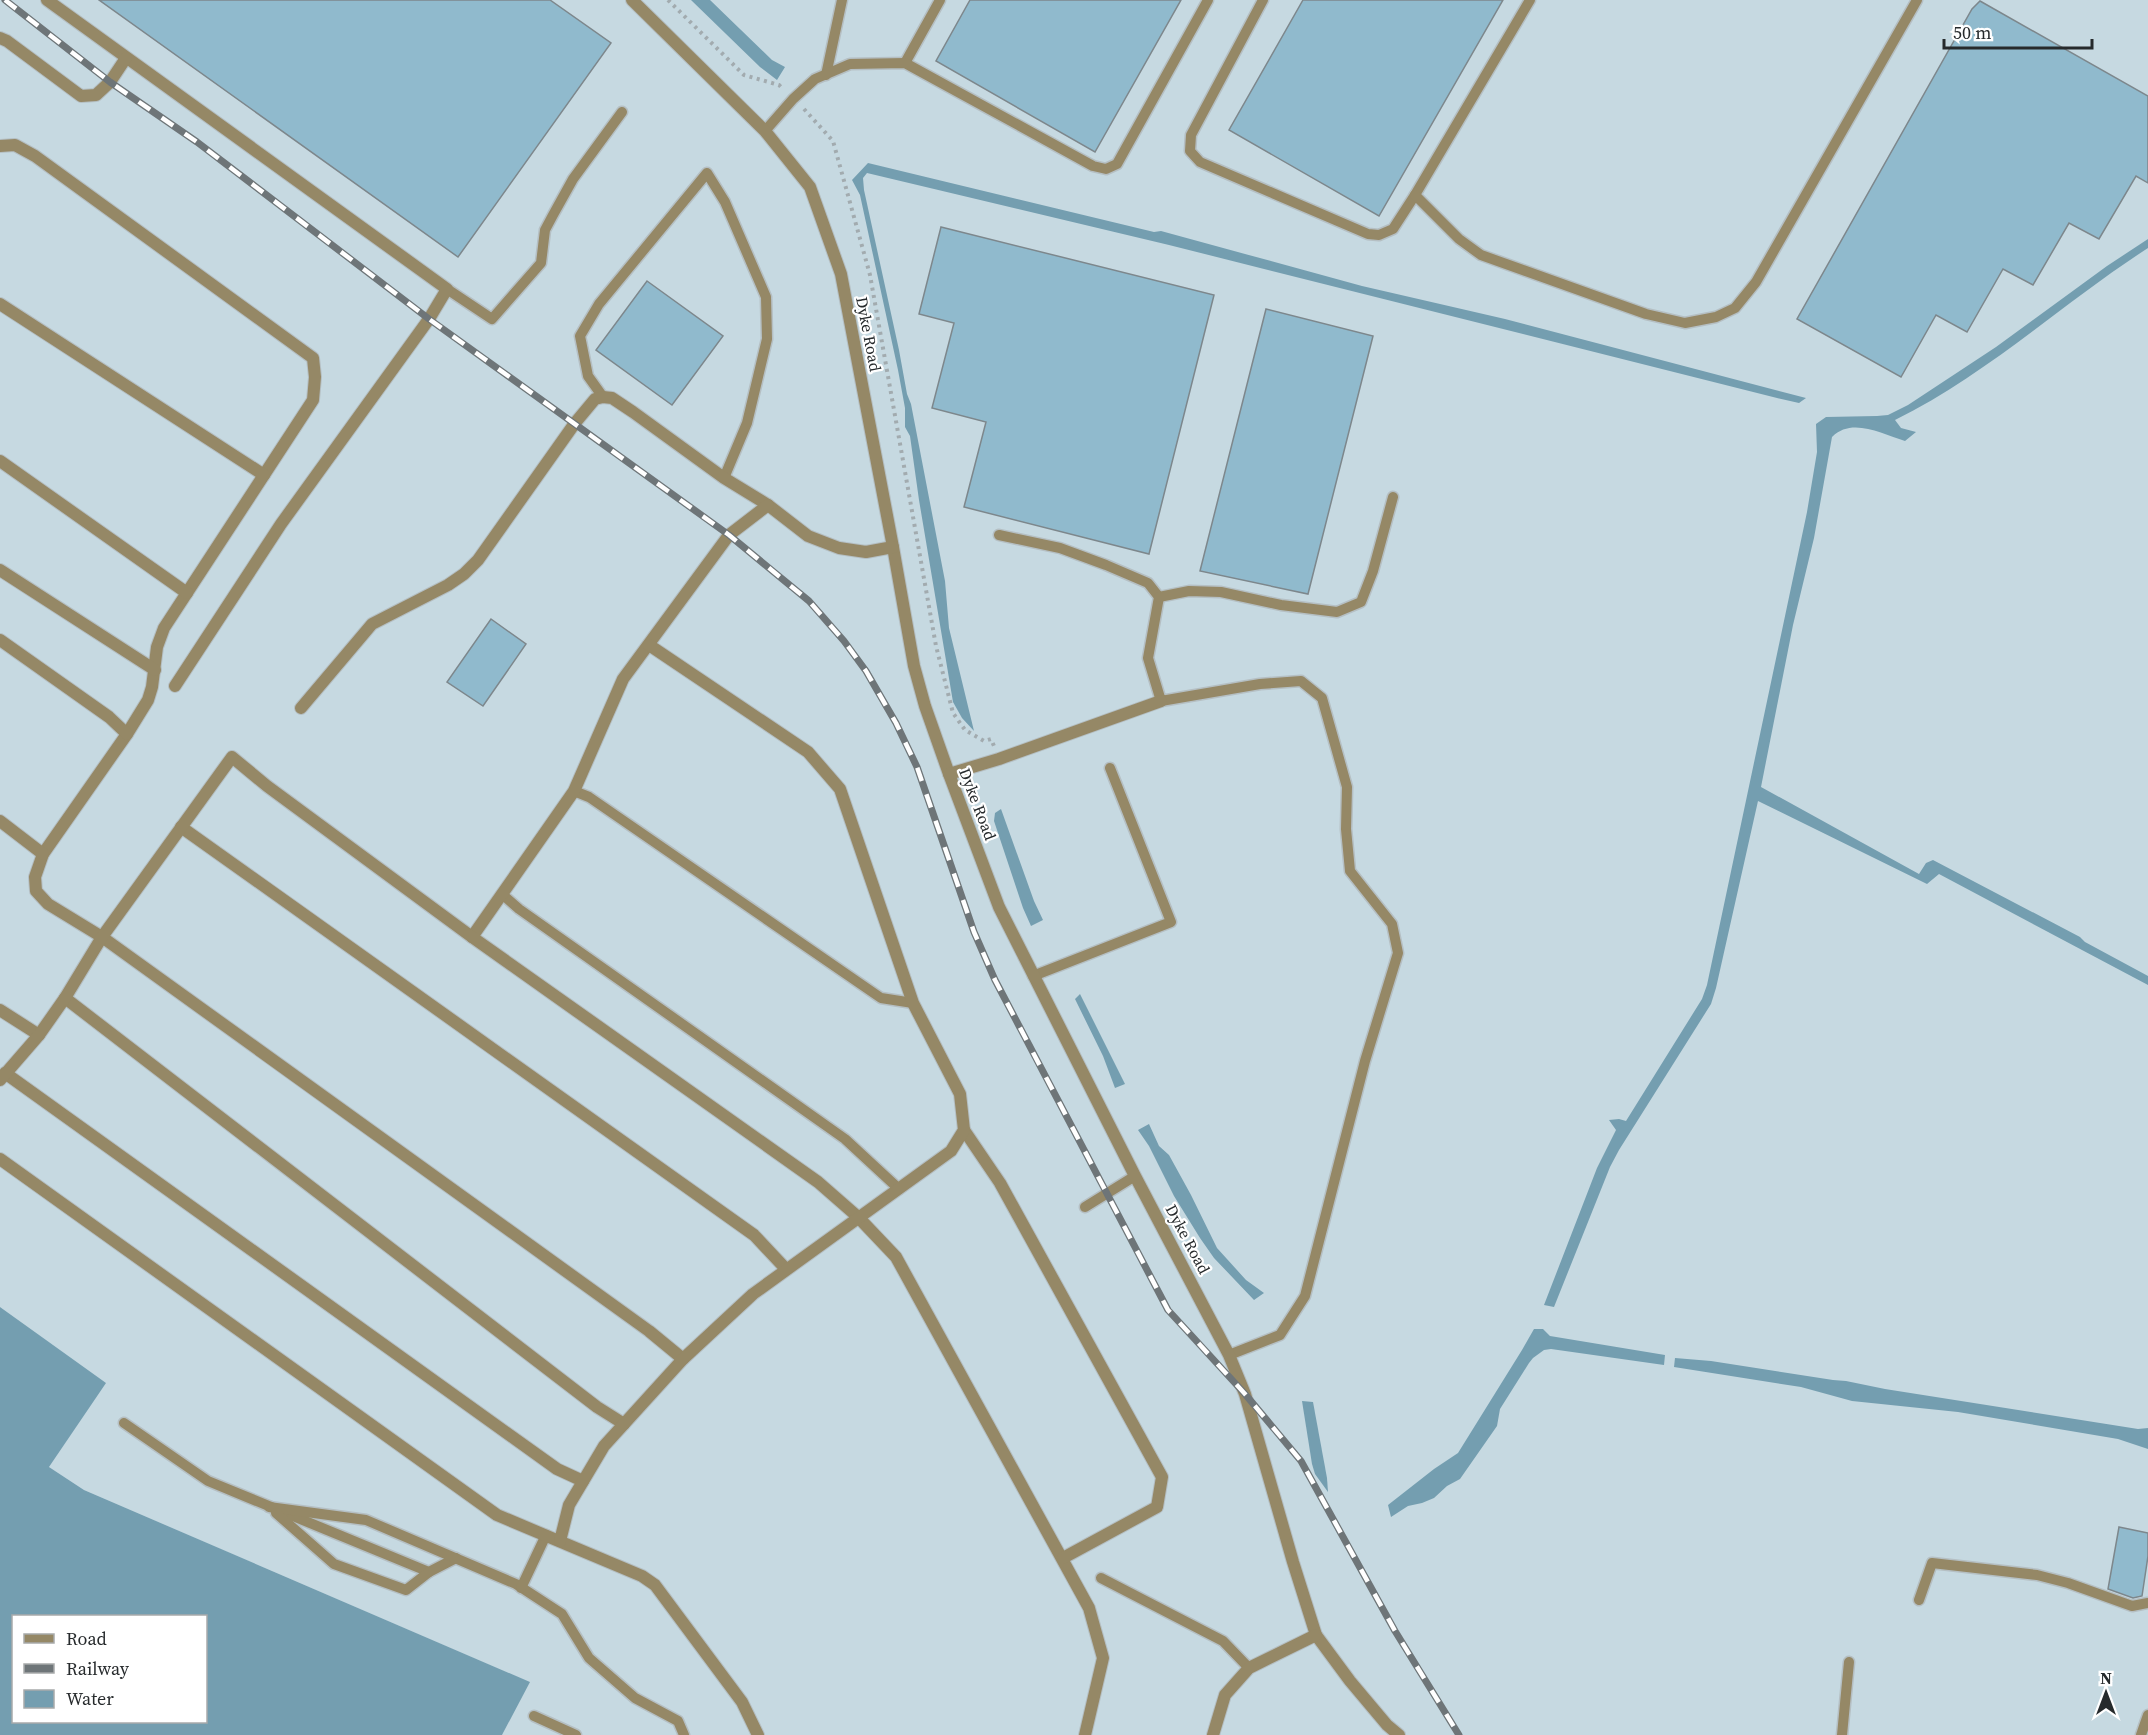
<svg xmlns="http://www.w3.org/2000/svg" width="2148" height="1735" font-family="'Source Serif 4',serif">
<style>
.built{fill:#c6d9e1}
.water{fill:#749eb0;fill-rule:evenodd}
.building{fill:#90bacd;stroke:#7d878c;stroke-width:1.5}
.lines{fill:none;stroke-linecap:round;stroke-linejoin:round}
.lane-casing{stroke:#b5bfc3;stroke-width:13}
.street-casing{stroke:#b5bfc3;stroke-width:14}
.path{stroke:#a2abaf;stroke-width:4;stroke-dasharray:3 4.5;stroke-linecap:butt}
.lane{stroke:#958866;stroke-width:10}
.street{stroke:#958866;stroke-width:12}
.rail-casing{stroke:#6e7578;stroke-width:7}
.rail{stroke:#fff;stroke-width:4.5;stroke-dasharray:14;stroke-linecap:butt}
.labels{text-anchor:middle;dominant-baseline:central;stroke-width:4.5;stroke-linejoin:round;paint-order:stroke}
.street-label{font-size:16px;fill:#262a2c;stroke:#fff}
</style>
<rect width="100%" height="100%" fill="#d9e4e9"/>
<polygon class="built" points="0,0 2148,0 2148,1735 502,1735 529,1682 84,1490 49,1467 105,1383 0,1307"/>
<g class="water">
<polygon points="691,0 710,0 772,60 785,67 777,80 760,67"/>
<polygon points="868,163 1154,232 1161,231 1362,286 1505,319 1806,398 1799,403 1777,398 1169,245 867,173 863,178 864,190 899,350 907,394 911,404 945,581 949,628 974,731 962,718 953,702 919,500 910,436 905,427 905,408 898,370 860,195 852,180"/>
<path d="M2148,239V248C2063,303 1986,375 1895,420L1901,428L1916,432L1905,441C1882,434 1852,417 1832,437L1814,538L1793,625L1761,787L1919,874L1926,863L1933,860L2080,937L2085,942L2148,976V985L1939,874L1927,884L1758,801L1716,988L1711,1004L1619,1150L1610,1167L1554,1307L1544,1305L1597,1168L1616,1130L1609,1120L1619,1119L1626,1121L1702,999L1707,985L1807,512L1817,452L1816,424L1826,417L1877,416L1888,415L1908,405L1996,347L2107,266Z"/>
<polygon points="1001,809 1034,901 1043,920 1031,926 1023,908 994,821 995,813"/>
<polygon points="1080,994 1125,1084 1115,1088 1103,1056 1075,999"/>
<polygon points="1149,1124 1159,1146 1169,1155 1191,1195 1217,1248 1246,1280 1264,1293 1254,1300 1214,1258 1200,1238 1174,1196 1149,1146 1138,1130"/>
<path d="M0,1307L106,1383L49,1467L84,1490L530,1682L502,1735H0ZM14,1616H206V1722H14Z"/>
<polygon points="1534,1329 1543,1329 1550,1336 1665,1355 1664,1365 1551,1349 1544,1350 1533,1358 1529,1363 1500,1409 1497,1426 1460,1479 1447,1486 1434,1498 1422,1503 1408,1506 1391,1517 1388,1505 1434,1469 1458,1453 1522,1350"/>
<polygon points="1675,1358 1711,1361 1833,1380 1846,1381 1885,1389 2138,1429 2148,1428 2148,1449 2118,1439 1958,1412 1852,1401 1801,1387 1674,1367"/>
<polygon points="1302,1401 1313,1402 1327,1478 1328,1492 1315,1474 1312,1464"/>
</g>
<g class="building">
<polygon points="99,0 550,0 611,43 458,257"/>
<polygon points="970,0 1181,0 1095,152 936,61"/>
<polygon points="1303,0 1503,0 1379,216 1229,130"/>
<polygon points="1980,1 2148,96 2148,183 2136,176 2099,239 2069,223 2033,285 2003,269 1967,332 1936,315 1901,377 1797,319 1972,9"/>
<polygon points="941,227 1214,295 1149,554 964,507 986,422 932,408 954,323 919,314"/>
<polygon points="647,281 723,336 672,405 596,350"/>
<polygon points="1266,309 1373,336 1308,594 1200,571"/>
<polygon points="491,619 526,644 483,706 447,682"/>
<polygon points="2119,1527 2148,1533 2148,1556 2142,1596 2133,1598 2108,1589"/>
</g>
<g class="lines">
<defs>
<g id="lane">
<polyline points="1263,0 1191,135 1190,151 1200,162 1368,234 1379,235 1393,229 1415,195 1530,0"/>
<polyline points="905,63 940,0"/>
<polyline points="826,75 842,0"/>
<polyline points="765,131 793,99 815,79 850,64 905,63 1093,166 1106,169 1117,164 1208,0"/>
<polyline points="1415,195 1459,239 1481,255 1646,314 1685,323 1716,317 1735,308 1756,282 1917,0"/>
<polyline points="447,289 492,319 541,263 545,230 553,215 573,179 622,112"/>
<polyline points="603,397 588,376 580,336 599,304 707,173 725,202 766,297 767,339 747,423 724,478"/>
<polyline points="999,535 1060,548 1106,565 1148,583 1159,597 1148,658 1161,701 1260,684 1301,681 1322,698 1347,787 1346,829 1350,871 1392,924 1398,953 1365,1061 1305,1296 1280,1335 1229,1355"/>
<polyline points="1159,597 1189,591 1221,592 1281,605 1337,612 1361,602 1373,571 1393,497"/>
<polyline points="574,791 589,797 881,998 913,1003"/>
<polyline points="502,894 519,909 845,1139 899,1189"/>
<polyline points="1033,976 1171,922 1110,768"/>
<polyline points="1085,1207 1135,1176"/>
<polyline points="124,1423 208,1481 429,1572 456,1558"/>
<polyline points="269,1507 366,1520 516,1584 562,1614 589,1658 635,1698 678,1721 684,1735"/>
<polyline points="276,1513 334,1564 406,1590 429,1572"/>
<polyline points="1101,1578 1223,1641 1249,1668"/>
<polyline points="521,1588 546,1535"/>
<polyline points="1919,1600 1932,1563 2037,1575 2068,1583 2132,1606 2148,1603"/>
<polyline points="534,1716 576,1735"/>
<polyline points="1842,1735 1849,1662"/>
<polyline points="2141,1735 2148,1715"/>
</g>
<g id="street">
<polyline points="47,0 447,289 429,319 281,524 175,686"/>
<polyline points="632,0 765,131 810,187 841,274 893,547 914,666 925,706 949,774 999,907 1135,1176 1229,1355 1245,1394 1293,1562 1316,1635 1350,1681 1387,1725 1399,1735"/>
<polyline points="0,38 7,41 81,96 96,95 110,82 126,58"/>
<polyline points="0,146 15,145 35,156 313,358 315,377 313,400 164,628 157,647 152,687 148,700 127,734 43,854 35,877 36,891 48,904 102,937 649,1331 683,1359"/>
<polyline points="0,304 264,475"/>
<polyline points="0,461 187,593"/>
<polyline points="0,570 155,670"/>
<polyline points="0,640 109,717 127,734"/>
<polyline points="301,708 372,624 448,585 464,574 478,560 575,423 595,399 603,397 612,398 633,412 724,478 768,505 808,536 839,548 866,552 893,547"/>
<polyline points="949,774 999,759 1161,701"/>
<polyline points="0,821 43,854"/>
<polyline points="181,827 754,1235 786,1269"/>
<polyline points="472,937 574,791 623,679 729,535 768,505"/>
<polyline points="65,998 597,1407 624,1424"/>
<polyline points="0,1010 39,1035"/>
<polyline points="5,1073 557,1469 583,1481"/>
<polyline points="0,1080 39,1035 65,998 102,937 232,757 267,786 472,937 818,1182 858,1217 896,1257 1089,1608 1103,1658 1085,1735"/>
<polyline points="964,1130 1000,1183 1162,1477 1157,1507 1063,1558"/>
<polyline points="0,1159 497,1515 642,1576 655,1585 742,1702 758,1735"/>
<polyline points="560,1541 569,1505 604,1446 683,1359 753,1294 951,1151 964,1130 960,1094 913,1003 840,789 808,752 649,645"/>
<polyline points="1213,1735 1225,1695 1249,1668 1316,1635"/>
</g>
</defs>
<use href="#lane" class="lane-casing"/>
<use href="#street" class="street-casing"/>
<g class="path">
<polyline points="668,0 744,75 779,85 783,89"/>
<polyline points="804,109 833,141 870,275 936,646 953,713 965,730 984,741 991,739 994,746"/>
</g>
<use href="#lane" class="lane"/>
<use href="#street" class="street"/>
<defs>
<polyline id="rail" points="5,0 110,82 197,142 429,319 729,535 809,601 844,641 866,671 896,723 917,767 974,932 995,980 1168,1310 1245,1394 1301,1461 1395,1631 1459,1735"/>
</defs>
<use href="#rail" class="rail-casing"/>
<use href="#rail" class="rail"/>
</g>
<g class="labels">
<g class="street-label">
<text transform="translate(869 334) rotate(79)">Dyke Road</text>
<text transform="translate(978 804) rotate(69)">Dyke Road</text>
<text transform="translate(1188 1239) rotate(62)">Dyke Road</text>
</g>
</g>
<rect x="12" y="1615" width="195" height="108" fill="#ffffff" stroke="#a8aaab" stroke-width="1.5"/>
<rect x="24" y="1634" width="30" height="9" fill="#958866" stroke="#a8aaab" stroke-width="1.5"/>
<text x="66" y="1645" font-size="18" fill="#262a2c">Road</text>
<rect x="24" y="1664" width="30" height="9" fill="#6e7578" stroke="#a8aaab" stroke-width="1.5"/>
<text x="66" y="1675" font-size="18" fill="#262a2c">Railway</text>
<rect x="24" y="1690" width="30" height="18" fill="#749eb0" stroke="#a8aaab" stroke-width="1.5"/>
<text x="66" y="1705" font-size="18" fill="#262a2c">Water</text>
<g transform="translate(2106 1693)" stroke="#ffffff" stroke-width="4.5" paint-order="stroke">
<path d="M0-4.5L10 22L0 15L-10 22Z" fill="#262a2c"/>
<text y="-9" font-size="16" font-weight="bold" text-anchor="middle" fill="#262a2c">N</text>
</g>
<path d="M1944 39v9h148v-9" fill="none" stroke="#262a2c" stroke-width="3"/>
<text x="1953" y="39" font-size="18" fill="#262a2c" stroke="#ffffff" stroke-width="4.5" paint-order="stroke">50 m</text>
</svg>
